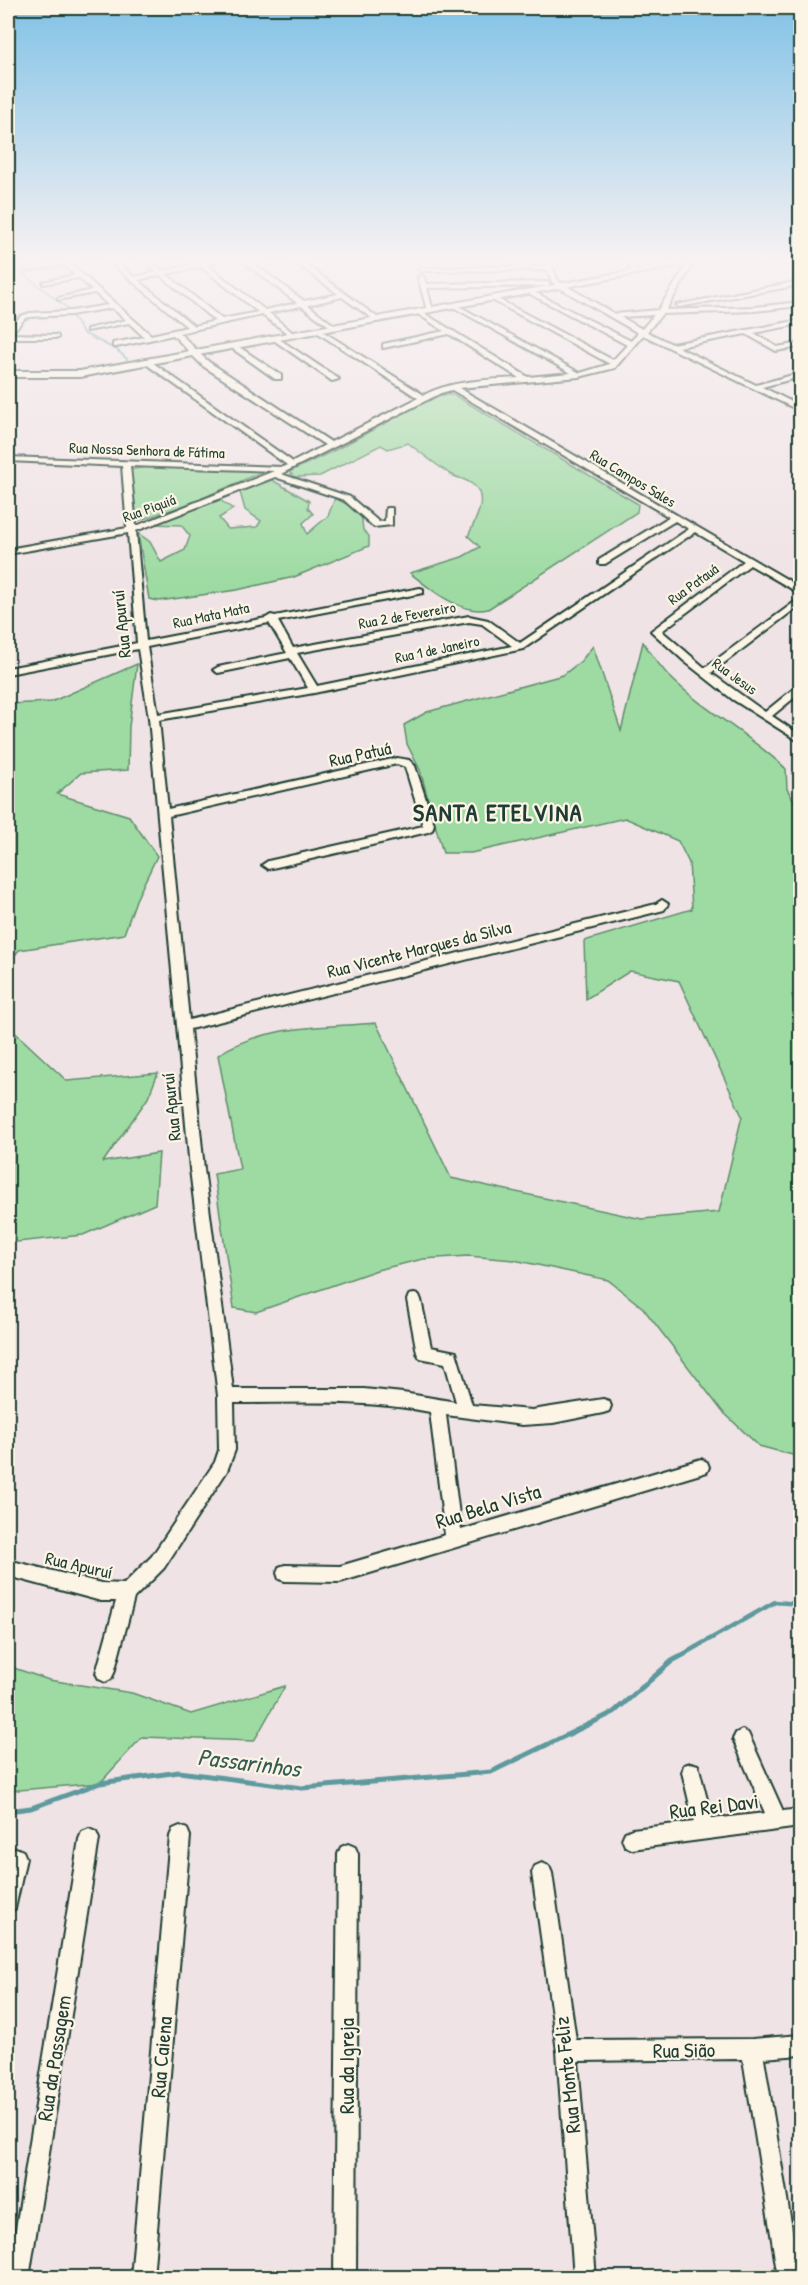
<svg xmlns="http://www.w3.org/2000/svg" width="808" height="2285" font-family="'Patrick Hand',sans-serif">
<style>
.green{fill:#9edba3;stroke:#5e8c6c;stroke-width:1.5}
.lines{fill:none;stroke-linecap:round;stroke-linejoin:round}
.stream-far2{stroke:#5d999d;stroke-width:2}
.stream-far1{stroke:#5d999d;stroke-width:4.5}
.stream{stroke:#5d999d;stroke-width:5}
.minor-casing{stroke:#1f3d34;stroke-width:4}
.secondary-casing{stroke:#1f3d34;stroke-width:4}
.minor{fill:#fcf5e5;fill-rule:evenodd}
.secondary{fill:#fcf5e5;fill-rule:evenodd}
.labels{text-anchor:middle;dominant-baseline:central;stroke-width:4.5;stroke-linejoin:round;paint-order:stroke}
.far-street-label{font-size:15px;fill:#1f3d34;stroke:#fcf5e5}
.street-label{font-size:18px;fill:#1f3d34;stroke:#fcf5e5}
.near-street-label{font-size:21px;fill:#1f3d34;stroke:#fcf5e5}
.district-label{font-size:24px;font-weight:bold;letter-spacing:1.5px;fill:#1f3d34;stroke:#fcf5e5}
.near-water-label{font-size:24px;font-style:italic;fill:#345c57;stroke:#fcf5e5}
</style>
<rect width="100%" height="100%" fill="#f0e3e5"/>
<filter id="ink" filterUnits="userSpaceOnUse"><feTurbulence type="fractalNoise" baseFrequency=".0167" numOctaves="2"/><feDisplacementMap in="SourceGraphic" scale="12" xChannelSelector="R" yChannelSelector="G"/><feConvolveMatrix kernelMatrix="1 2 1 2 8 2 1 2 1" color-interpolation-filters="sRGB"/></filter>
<g filter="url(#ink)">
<g class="green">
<path d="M438,395H454L638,504L637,512L488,609C462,616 429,588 410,573L462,557L480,547L468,536C475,521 490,496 472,484C466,479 457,478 450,474C435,464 422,454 408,443L388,449L381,445L320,476L295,477L289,472L335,450Z"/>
<polygon points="146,467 264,471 189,504 137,521 130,470"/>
<polygon points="272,480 309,501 308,508 313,514 303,523 307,534 328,516 335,498 361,512 363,530 369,536 369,546 294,577 237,590 159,601 149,599 138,533 150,542 161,562 185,550 190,536 181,525 153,524 220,500 233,509 219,518 228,529 257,527 261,521 245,510 240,492"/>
<path d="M643,642C651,653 659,666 669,676C704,711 750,734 786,769L787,789L800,811V987L792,995L800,1019V1457L759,1446L722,1411L643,1308L608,1280L514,1260L468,1256L423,1259L377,1270L256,1312L234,1308L214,1174L240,1169L218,1055C264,1024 324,1028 376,1023L451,1178L642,1219L719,1212L742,1116L679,981L630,971L586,999L584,941L692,909L689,863L678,841L625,818L471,853H443L420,770L407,744L404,725L427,712L563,675L581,661L593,646L621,731Z"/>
<polygon points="137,664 129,727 128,770 81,773 57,794 129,816 157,856 136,900 124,934 19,950 8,964 8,704 51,702"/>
<polygon points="8,1026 67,1081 158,1073 148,1098 103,1162 159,1153 155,1204 83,1235 8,1243"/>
<polygon points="8,1666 49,1680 132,1693 191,1714 285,1686 254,1741 142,1737 100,1783 8,1791"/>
</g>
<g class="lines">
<polyline class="stream-far2" points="8,262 66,307 83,333 117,350 127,359"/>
<polyline class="stream-far1" points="682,1655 775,1602 800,1604"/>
<polyline class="stream" points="8,1811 31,1808 100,1783 179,1772 302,1788 491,1772 614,1712 672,1661 685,1654"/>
<defs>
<g id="minor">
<path d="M59,260H66L151,335L187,327L107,260H114L134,277L156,272L142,260H150L162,271L197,264L193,260L203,262L227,260L207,265L265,310L297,303L241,260H249L304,301L338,294L292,260H300L377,317V319H373L342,297L308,305L334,325L332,328L301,306L269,313L292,332L290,335L262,315L179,333C190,342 198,353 209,362L331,442L418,398L318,333V331H322L424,395C453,380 487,380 519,378L449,334L383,348V344L444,331L418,314V312H422L528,377L571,373L453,307V305H457L580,373L610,364L492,300V298H496L613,360L627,345L528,293V291H532L631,341L638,333L558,287L552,282L547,270L420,271L418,268L546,266L544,260H550L558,281L615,314L658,310L685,268L678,261L684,260L691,268L666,310L754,307L800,302V306L754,311L662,314L647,332L672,344L800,320V324L754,333L777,347L800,343V347L776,351L746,334L678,347L756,385L800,373V377L762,387L800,406V411L643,335L615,368L579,377L459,388L800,587V593L797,592L750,565L662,631L705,668L800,598V605L711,673L765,712L797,686L800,685V693L772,716L800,735V742L732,699L684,661L651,631L744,561L695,532L523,649L314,693L159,720L168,809L397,758L409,760L415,766L434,824L432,830L428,832L268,869L262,865L268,861L423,826L405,767L397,764L169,816L189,1020L656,904L662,900L668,904L664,910L660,911L190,1029L204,1169L233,1389H364L403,1393L456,1402L445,1363L420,1358L417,1353L407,1300L409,1295L414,1294L419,1295L421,1300L431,1347L456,1352L472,1405L532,1410L603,1399L609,1401L611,1406L609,1411L603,1413L553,1423L522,1425L446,1415L461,1530L701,1459L707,1462L709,1467L707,1472L340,1582L285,1581L279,1579L277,1573L279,1567L285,1565L340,1566L445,1535L430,1412C365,1399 300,1403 234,1403L235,1450L227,1471L164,1568L134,1598L114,1673L111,1679L105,1682L99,1679L96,1673L116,1601H101L8,1576V1560L101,1583L124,1584L152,1556L215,1462L219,1450L218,1396L190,1169L149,718L138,649L8,674V668L137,643L128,533L8,554V549L127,528L122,466L8,461V457L283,467L287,465L146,364V360H149L293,462L325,445L203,366C192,356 184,345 173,335L116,347H113V343L144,337L129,323L87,331V329L126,320L112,308L71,315L30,317L25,318L11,334L56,335L58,336V338H8V329L21,316L30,313L71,311L108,305L95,293L58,300V298L92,290L79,278L43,284V282L75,275L64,265L28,271L25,269ZM201,267L258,312L222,319L166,274ZM160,275L215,321L194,326L138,280ZM654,315L642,329L621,317ZM452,390L669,517L599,560V564H605L675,521L689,529L520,643L488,620L469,616L293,648L278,621L423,593V589L420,588L275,616L271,615L266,618L146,641L136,531L275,477L344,500L374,527L392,525V508H386L385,521L379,522L350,497L281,474L441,393ZM130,466L274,471L136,526ZM469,622L482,624L512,646L317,686L297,653ZM269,623L287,653L218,667L213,670L218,673L290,658L308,688L158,714L147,647Z"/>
<polygon points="627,260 633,260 635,270 631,270"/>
<polygon points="800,260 800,263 797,261 797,260"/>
<polygon points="421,275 424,277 426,284 547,282 550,284 547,286 427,288 432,307 429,309 426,307 418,277"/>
<polygon points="800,281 800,285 679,307 676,305"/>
<polygon points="277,338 279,339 339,379 332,381 275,341 273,340"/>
<polygon points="236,345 281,375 281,379 275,379 233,349 232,347"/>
<polygon points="742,1730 748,1733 783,1811 800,1809 800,1827 632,1849 625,1846 622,1839 625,1832 632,1829 694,1822 682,1772 684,1765 691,1763 698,1765 700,1772 712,1819 765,1813 733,1739 736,1733"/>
<polygon points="180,1826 187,1829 190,1836 153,2278 131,2278 170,1836 173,1829"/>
<polygon points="89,1829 96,1832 99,1839 29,2278 8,2278 79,1839 82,1832"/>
<polygon points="348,1844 355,1847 358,1854 356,2278 334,2278 338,1854 341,1847"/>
<polygon points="16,1848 23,1851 26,1858 15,1909 8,1912 8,1855 9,1851"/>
<polygon points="542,1863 549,1866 552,1873 576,2040 752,2039 800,2035 800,2055 764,2058 800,2278 778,2278 743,2059 578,2061 596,2278 574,2278 557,2051 532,1873 535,1866"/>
</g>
<polygon id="secondary" points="690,260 712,260 80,377 8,377 8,371 80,371"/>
</defs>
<use href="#minor" class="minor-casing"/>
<use href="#secondary" class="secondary-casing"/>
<use href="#minor" class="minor"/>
<use href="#secondary" class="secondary"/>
</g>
</g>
<linearGradient id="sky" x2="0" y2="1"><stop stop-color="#81c2e6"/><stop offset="0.45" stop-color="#f8f2f3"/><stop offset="1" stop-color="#f8f2f3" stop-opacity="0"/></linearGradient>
<rect width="808" height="580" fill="url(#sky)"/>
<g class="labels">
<g class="far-street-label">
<text transform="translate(147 450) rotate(2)">Rua Nossa Senhora de Fátima</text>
<text transform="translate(633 478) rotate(31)">Rua Campos Sales</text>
<text transform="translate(149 508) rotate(-20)">Rua Piquiá</text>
<text transform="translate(693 584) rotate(-36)">Rua Patauá</text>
<text transform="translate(211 615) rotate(-12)">Rua Mata Mata</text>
<text transform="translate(407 615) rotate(-10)">Rua 2 de Fevereiro</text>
<text transform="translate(437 649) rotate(-12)">Rua 1 de Janeiro</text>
<text transform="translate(735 676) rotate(36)">Rua Jesus</text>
</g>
<g class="street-label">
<text transform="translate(121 624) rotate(-96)">Rua Apuruí</text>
<text transform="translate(360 754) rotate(-12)">Rua Patuá</text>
<text transform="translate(419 949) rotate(-14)">Rua Vicente Marques da Silva</text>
<text transform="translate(171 1107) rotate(-96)">Rua Apuruí</text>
<text transform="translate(79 1565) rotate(13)">Rua Apuruí</text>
</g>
<g class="near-street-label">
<text transform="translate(488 1506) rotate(-17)">Rua Bela Vista</text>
<text transform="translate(714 1806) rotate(-7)">Rua Rei Davi</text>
<text transform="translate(684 2050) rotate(-1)">Rua Sião</text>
<text transform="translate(161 2057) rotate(-85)">Rua Caiena</text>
<text transform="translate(54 2058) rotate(-81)">Rua da Passagem</text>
<text transform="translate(346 2066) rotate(-90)">Rua da Igreja</text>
<text transform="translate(567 2075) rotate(-96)">Rua Monte Feliz</text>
</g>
<g class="district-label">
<text x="498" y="812">SANTA ETELVINA</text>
</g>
<g class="near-water-label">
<text transform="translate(249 1762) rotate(7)">Passarinhos</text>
</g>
</g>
<rect width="808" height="2285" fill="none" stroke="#fcf5e5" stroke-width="30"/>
<rect x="15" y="15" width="778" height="2255" fill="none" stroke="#1f3d34" stroke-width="2" filter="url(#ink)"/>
</svg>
